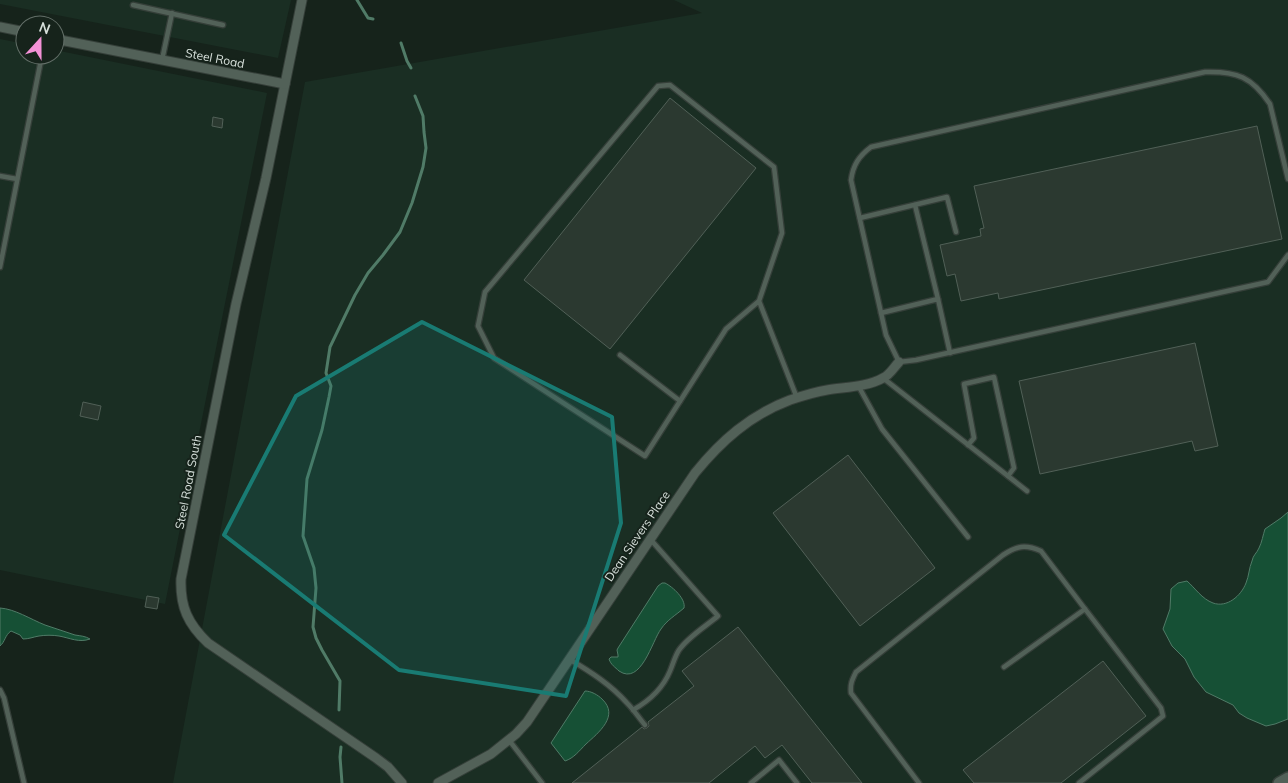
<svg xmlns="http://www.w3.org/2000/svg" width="1288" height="783" font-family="Mulish,sans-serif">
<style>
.built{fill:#1a2e23}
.water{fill:#165035;stroke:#507b67}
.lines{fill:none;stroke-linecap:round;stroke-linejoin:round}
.stream{stroke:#507b67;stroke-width:3}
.building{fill:#2b3930;stroke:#516057}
.service-casing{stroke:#353f39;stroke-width:7}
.minor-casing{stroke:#353f39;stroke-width:11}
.tertiary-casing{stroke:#353f39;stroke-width:14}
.service{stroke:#526158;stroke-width:4.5}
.minor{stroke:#526158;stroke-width:9}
.tertiary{stroke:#526158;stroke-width:11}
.marked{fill:#197b73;fill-opacity:0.2;stroke:#197b73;stroke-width:4;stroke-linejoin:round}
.labels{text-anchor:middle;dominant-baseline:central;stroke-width:4;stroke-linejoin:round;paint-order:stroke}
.street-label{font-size:12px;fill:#d7e0db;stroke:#16231b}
</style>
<rect width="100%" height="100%" fill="#16231b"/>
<g class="built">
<polygon points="0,0 291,0 278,58 0,4"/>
<polygon points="674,0 1288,0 1288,783 173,783 305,82 702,13"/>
<polygon points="0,39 25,44 25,55 55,55 55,50 267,93 165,604 0,570"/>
</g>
<g class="water">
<path d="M1288,512V719L1275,724L1266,726L1247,718L1239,713L1233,705L1206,692L1194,677L1185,659L1172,646L1163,629L1170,609L1171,589L1178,583L1187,581C1195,588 1202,599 1213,603C1227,608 1241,596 1246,583C1249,576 1249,568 1252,561C1253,555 1257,553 1259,548C1262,542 1263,535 1265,529L1281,518Z"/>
<path d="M662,583H665C673,587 686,599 684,608C676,615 667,620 661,629C652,641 641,686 619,671C615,667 611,665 609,659L611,657H618V655L617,650L618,648L658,586Z"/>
<path d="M0,608C15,609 30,619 45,625C55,628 65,632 75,635C81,636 85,636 90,639C79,643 70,638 59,636C53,635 45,635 39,636C33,637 29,639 23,639L20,635L11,631C5,635 5,642 0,646Z"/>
<path d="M585,691C591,691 598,695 602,699C620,716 598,733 586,744C579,751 574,758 565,761L551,743Z"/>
</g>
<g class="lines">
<g class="stream">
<polyline points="357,0 368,18 373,19"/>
<polyline points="401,43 407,61 411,68"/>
<polyline points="339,710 340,681 322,650 316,638 313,627 316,588 314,568 303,536 307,479 322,430 329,397 331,386 326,373 330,347 355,295 368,273 383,255 400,232 412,203 423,167 426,148 424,132 423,116 415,96"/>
<polyline points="341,747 340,757 342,783"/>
</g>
</g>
<g class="building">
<polygon points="670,98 756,168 610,349 524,280"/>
<polygon points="213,117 223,119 222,128 212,126"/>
<polygon points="1257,126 1282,239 999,299 998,293 961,301 955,274 947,276 940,245 981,236 980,229 984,228 974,186"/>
<polygon points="1195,343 1218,446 1195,451 1192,441 1040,474 1019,381"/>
<polygon points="83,402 101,406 98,420 80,416"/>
<polygon points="848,455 935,568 860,626 773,513"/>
<polygon points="147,596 159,598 157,609 145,607"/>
<polygon points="738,627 862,783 812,783 782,745 765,758 755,746 709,783 572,783 642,727 644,729 647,728 649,726 648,722 694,686 682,671"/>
<polygon points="1103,661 1146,716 1061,783 974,783 963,770"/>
</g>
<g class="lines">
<defs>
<g id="service">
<polyline points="133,5 223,25"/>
<polyline points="162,60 172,13"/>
<polyline points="0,176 17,179"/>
<path d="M1288,179L1270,104C1252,77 1237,71 1205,72L871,147C859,156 853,165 851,180L886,335L899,362L916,360L1268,282L1288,255"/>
<polyline points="915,205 938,299"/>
<polyline points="860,218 947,197 956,232"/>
<polyline points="0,267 42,55"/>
<polyline points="759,301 726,329 645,456 494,358 478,326 485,292 658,86 670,85 774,167 782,233 759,301 797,398"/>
<polyline points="881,313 938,299 950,353"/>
<polyline points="620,355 680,401"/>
<polyline points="883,378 1027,491"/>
<polyline points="859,387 882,429 968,537"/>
<polyline points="968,445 974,438 964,384 994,377 1014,468 1008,476"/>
<path d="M569,659C591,672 611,685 627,703C634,710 639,718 645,725"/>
<polyline points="1004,667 1085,609 1161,708 1163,716 1079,783"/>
<polyline points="0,690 4,698 24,783"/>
<path d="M633,710C649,701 663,688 670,671C673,664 675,656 679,650C688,637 706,626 718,616L651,540"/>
<polyline points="509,740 542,783"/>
<polyline points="751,783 779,760 797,783"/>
<path d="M919,783L851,693C850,684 852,680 856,672L1003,555C1017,546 1025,544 1041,551L1085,609"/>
</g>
<g id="minor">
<path d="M302,0L266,178L236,304L181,579C180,607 188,624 208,643L376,758L388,767L402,783"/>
<polyline points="0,27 25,32"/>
<polyline points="55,39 285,84"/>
<path d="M438,783L491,754L516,734L527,722L695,473C721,441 750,415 790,400C802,396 815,392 827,390C845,387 867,387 883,378C890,375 894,367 899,362"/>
</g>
<polyline id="tertiary" points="1279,783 1288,778"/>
</defs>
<use href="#service" class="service-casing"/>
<use href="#minor" class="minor-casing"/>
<use href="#tertiary" class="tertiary-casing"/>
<use href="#service" class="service"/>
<use href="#minor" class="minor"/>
<use href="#tertiary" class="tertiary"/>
</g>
<path class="marked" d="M422,322L612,417L621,523L566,696L399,670L224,535L296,396Z"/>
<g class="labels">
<g class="street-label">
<text transform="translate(215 58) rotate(11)">Steel Road</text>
<text transform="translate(188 482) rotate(-79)">Steel Road South</text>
<text transform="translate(637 536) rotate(-56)">Dean Sievers Place</text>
</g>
</g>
<g transform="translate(40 40) rotate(21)"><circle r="24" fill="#16231b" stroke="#636f68"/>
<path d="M0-4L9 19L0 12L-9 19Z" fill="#f391d6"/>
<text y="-8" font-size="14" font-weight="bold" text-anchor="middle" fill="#d7e0db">N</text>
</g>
</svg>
